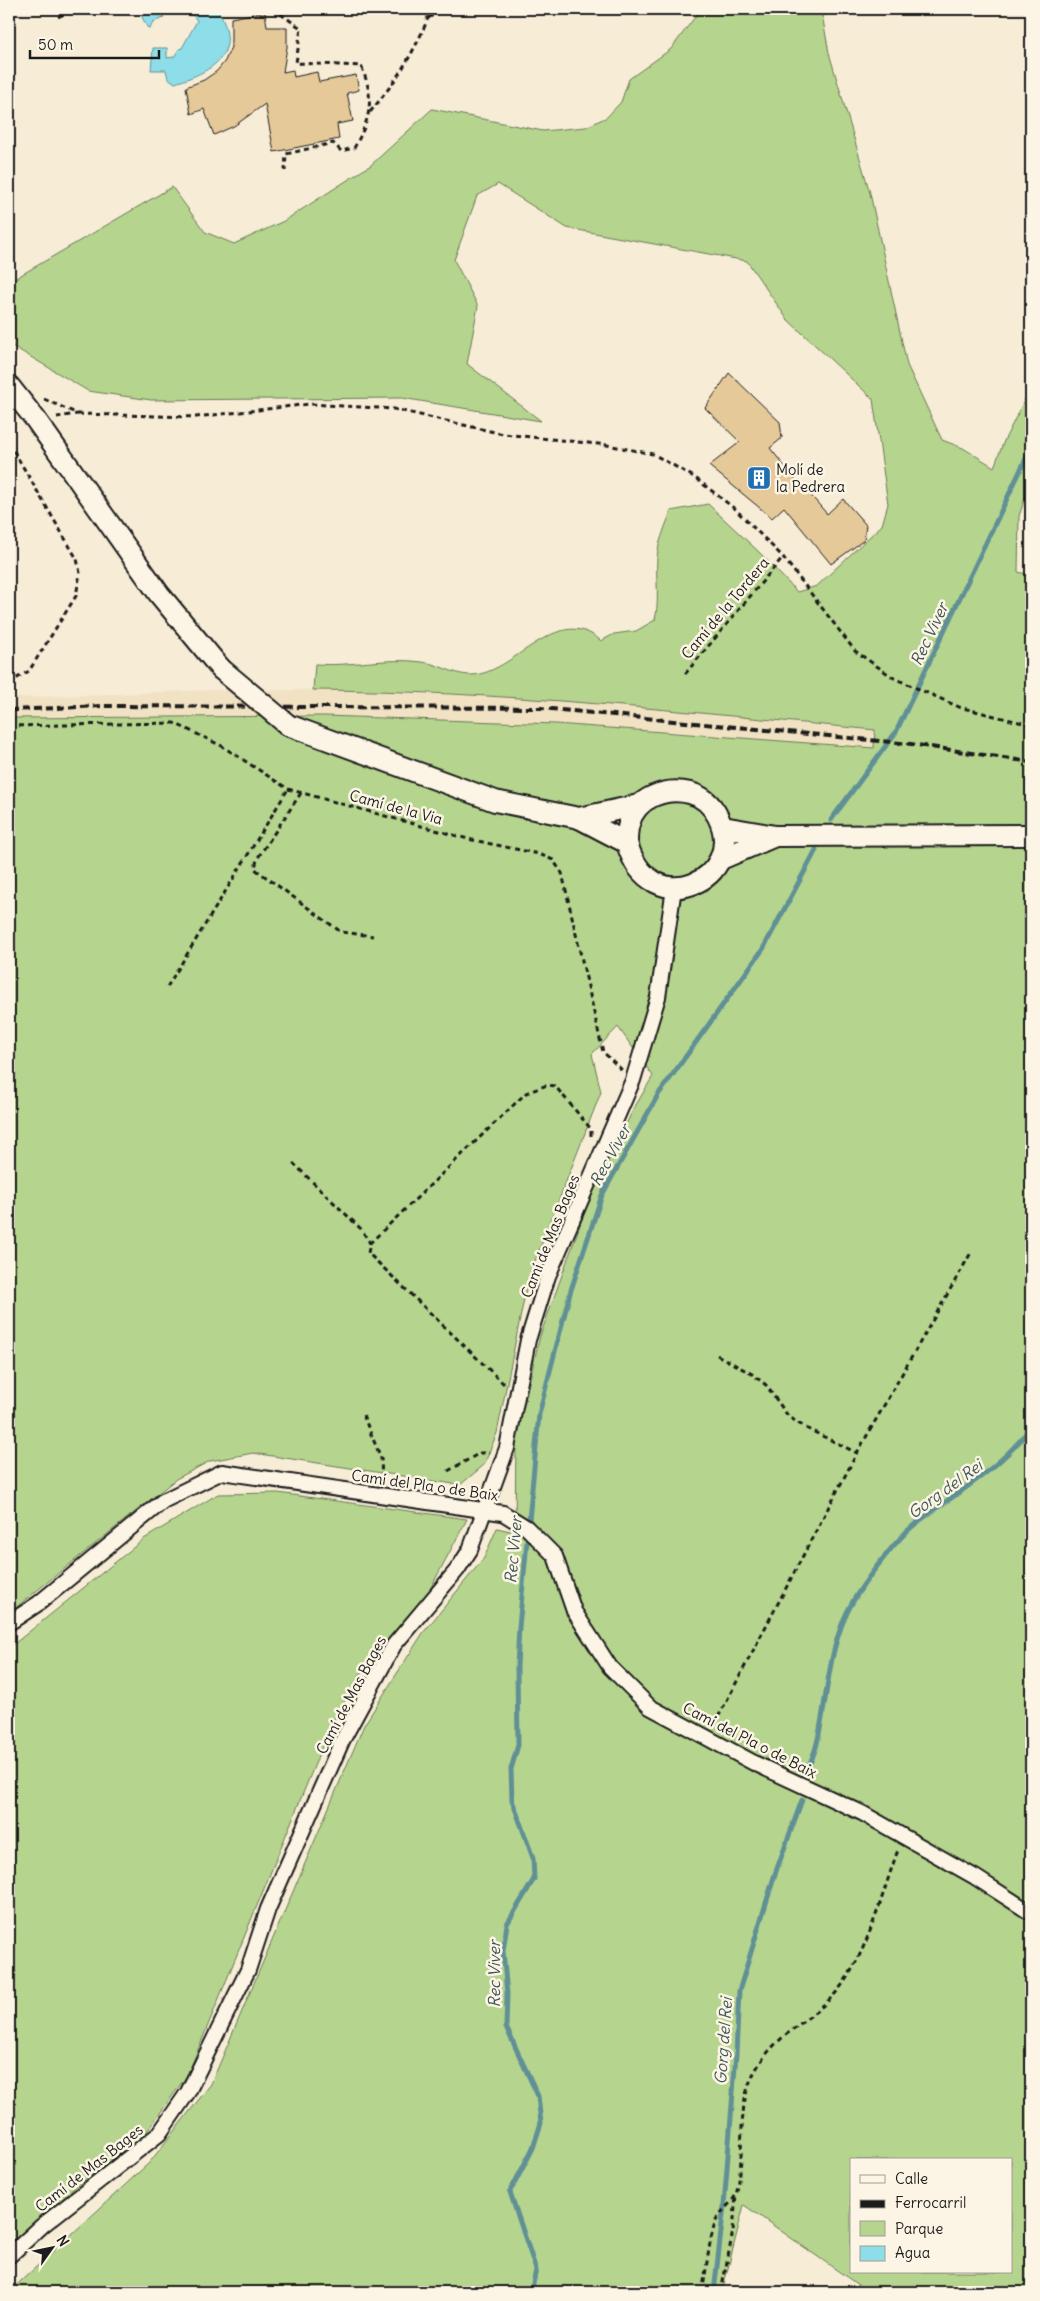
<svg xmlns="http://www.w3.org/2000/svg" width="1040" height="2301" font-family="Delius,sans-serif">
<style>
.built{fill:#f2e2c4}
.green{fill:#b5d58e;stroke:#687855;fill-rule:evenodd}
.water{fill:#8ddee8;stroke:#609096}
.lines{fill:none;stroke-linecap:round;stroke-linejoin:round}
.stream{stroke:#609096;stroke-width:5}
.building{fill:#e5c999;stroke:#1c1c1c}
.street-casing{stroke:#1c1c1c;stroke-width:18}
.secondary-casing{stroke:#1c1c1c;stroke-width:24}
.path{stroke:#1c1c1c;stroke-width:3;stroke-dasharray:5 4;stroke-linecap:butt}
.street{stroke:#fcf5e5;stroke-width:14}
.secondary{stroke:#fcf5e5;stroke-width:20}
.rail{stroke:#1c1c1c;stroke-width:4;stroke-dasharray:8 4;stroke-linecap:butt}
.secondary-bridge-casing{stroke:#1c1c1c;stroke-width:24;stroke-linecap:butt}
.secondary-bridge{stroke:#fcf5e5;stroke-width:20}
.labels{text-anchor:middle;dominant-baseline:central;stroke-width:5;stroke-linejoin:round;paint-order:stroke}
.poi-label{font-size:15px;fill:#1c1c1c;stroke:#fcf5e5;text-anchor:start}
.street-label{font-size:15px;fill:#1c1c1c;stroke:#fcf5e5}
.water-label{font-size:16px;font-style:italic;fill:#3e5659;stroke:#fcf5e5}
</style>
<rect width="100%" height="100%" fill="#f7ecd6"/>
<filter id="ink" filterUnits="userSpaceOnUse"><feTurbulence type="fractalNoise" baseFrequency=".02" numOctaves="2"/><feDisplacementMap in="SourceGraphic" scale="10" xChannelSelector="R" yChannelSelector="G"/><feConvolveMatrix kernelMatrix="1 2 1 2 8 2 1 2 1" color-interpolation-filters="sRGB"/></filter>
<g filter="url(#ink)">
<polygon class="built" points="215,690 362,690 554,699 875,730 874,748 556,724 325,716 9,718 9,698"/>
<g class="green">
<path d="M701,9H821L829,53L870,193L907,365L942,440L963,448L994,467L1004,441L1031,387V481L1019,516L1018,572L1031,575V2292H868L744,2205L722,2292H9L150,2162L211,2084L364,1725L423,1633L484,1558L497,1528L515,1532L516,1438L540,1336L588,1203L633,1110L653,1076L618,1027L592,1054L601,1092L528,1279L497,1433L484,1465L460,1485L253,1453L210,1461L176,1479L9,1613V718L325,716L556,724L874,748L875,730C688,712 501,691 313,690L315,664C351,667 386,657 422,662C442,664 458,679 480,674C520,665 560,604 601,641L614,634L636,631L655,620C661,595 653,570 659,545C662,534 667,522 671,511L708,504L760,553L797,592L817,586L882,525L888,504L873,399L787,319L747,261L567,228L498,184L477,196L454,260L478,306L467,364L541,421L402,398L151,400L88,391L9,344V282L172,187L205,232L234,244L284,221L371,165L432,109L543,131L586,127L607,117L621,102L629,79L671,49ZM851,2160H1011V2272H851Z"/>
<polygon points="278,1493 467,1519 428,1593 367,1663 331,1725 188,2074 143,2137 73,2189 9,2250 9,1648 144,1539 218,1494"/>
</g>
<g class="water">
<polygon points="145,9 162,9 160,14 164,18 153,22 150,29 147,27 142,17"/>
<path d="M182,9H217C244,53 214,71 175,83L168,78L166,70H151L153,48H167V58L174,57L179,49L182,48L197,21L194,16L188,15Z"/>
</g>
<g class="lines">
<g class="stream">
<polyline points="831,820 896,732 1031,448"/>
<path d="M808,1768C812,1759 816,1749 818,1739C827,1699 828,1656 845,1617C856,1591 896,1538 919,1521C959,1491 1001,1468 1031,1427"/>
<polyline points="529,2292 532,2288 536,2270 510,2192 533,2148 541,2123 538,2096 506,2027 507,1994 503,1951 507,1924 534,1879 533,1858 512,1800 511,1769 518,1745 517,1667 519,1627 539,1414 570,1293 602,1195 658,1095 763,949 816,850"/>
<polyline points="714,2292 724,2206 736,2054 739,1991 775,1874 802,1800"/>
</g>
</g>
<g class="building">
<polygon points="265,12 267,27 287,27 287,47 283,72 293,70 294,77 317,72 319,82 356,75 359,90 347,93 353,121 337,124 339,139 274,152 265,104 234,126 214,135 204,109 191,114 186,87 204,80 217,71 225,61 231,47 231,18"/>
<polygon points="729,373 780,422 782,438 770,448 805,492 807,491 827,514 843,499 866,525 864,540 831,564 784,507 772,518 709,466 740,442 705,408"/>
</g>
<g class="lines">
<defs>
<g id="street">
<polyline points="9,1623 39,1603 163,1501 222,1472 503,1513 527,1528 555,1556 574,1611 610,1667 650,1707 754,1763 862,1813 975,1877 1031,1913"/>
<polyline points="9,2256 43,2225 159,2134 188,2092 248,1970 268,1909 342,1741 394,1645 457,1570 470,1550 507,1448 528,1340 548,1276 633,1080 658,997 674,888"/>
</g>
<g id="secondary">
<polyline points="9,386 36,420 159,594 221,669"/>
<path d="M288,725L495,801L579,818L627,843C650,925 749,879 718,817C712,805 702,796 690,793C666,787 636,797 629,824C627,830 627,837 627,843"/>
<polyline points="579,818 639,805"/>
<polyline points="723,827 775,836 1031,835"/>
<polyline points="721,859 775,836"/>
</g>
</defs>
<use href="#street" class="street-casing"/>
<use href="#secondary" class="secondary-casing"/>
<g class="path">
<path d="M273,9L301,28L296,63L361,66C375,98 371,118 354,148L341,151L333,143L286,154L285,171"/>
<polyline points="58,17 73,9"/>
<polyline points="428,18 445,9"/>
<path d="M370,112C394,84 415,52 428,18L424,9"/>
<polyline points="44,399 78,414 57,417"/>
<polyline points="78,414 196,417 310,404 394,409 503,434 607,445 653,454 694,477 735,509 783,557 855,651 894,678 959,707 1031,725"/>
<polyline points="9,443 77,559 80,573 76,596 29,671 9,683"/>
<polyline points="685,674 783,557"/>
<polyline points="9,726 174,723 222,746 288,789 468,839 539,854 553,860 562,873 603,1052 622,1070"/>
<polyline points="301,793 257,859 255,869 341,932 373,936"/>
<polyline points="167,987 288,789"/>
<polyline points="293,1163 361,1229 370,1243"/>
<polyline points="717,1355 752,1374 766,1385 788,1416 804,1427 857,1453"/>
<polyline points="504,1384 368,1253 370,1243 526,1093 547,1085 555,1086 591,1129 591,1136"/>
<polyline points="363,1415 381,1458 382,1482"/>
<polyline points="448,1471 480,1453 489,1453"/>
<polyline points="714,1725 857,1453 972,1251"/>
<path d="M702,2292C707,2269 708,2243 716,2221C720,2210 735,2202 737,2191C746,2152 735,2107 755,2071C775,2035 804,2025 831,1998C866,1962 881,1896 898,1850"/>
<polyline points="721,2292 733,2231 736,2195"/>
</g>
<use href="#street" class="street"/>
<use href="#secondary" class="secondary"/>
<polyline class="rail" points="9,710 103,706 541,708 911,744 1031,762"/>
<defs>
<polyline id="secondary-bridge" points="221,669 288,725"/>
</defs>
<use href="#secondary-bridge" class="secondary-bridge-casing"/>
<use href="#secondary-bridge" class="secondary-bridge"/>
</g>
</g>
<defs>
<symbol id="building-square" viewBox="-11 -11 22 22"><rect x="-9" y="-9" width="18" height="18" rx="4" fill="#1f6fb2" stroke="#fcf5e5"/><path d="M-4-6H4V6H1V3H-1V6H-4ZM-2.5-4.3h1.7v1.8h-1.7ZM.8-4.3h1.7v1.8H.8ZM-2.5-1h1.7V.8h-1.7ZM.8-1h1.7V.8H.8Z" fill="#fff"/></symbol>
</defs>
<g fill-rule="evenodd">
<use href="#building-square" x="745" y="464" width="28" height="28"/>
</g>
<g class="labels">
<g class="poi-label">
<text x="776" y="469">Molí de<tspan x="776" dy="17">la Pedrera</tspan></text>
</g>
<g class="street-label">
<text transform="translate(725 608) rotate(-50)">Camí de la Tordera</text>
<text transform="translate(396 807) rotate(15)">Camí de la Via</text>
<text transform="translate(550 1236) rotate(-68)">Camí de Mas Bages</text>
<text transform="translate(425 1485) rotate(8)">Camí del Pla o de Baix</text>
<text transform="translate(351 1695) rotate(-62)">Camí de Mas Bages</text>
<text transform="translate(750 1740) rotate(27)">Camí del Pla o de Baix</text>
<text transform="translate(89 2168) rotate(-38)">Camí de Mas Bages</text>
</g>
<g class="water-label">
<text transform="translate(929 634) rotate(-65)">Rec Viver</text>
<text transform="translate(610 1155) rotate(-61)">Rec Viver</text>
<text transform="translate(945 1489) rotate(-36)">Gorg del Rei</text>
<text transform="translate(513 1550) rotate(-85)">Rec Viver</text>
<text transform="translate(494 1974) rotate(-90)">Rec Viver</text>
<text transform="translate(723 2041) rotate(-86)">Gorg del Rei</text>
</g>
</g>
<rect width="1040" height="2301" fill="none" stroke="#fcf5e5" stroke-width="30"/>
<rect x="15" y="15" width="1010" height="2271" fill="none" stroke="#1c1c1c" stroke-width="2" filter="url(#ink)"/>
<rect x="850" y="2158" width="162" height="115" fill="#fcf5e5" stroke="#a29e95"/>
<rect x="860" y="2175" width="25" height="8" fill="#fcf5e5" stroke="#a29e95"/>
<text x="895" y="2184" font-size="15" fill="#1c1c1c">Calle</text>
<rect x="860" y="2200" width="25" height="8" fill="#1c1c1c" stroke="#a29e95"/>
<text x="895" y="2208" font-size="15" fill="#1c1c1c">Ferrocarril</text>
<rect x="860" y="2221" width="25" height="15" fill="#b5d58e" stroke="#a29e95"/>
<text x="895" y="2234" font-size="15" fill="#1c1c1c">Parque</text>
<rect x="860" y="2246" width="25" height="15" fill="#8ddee8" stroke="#a29e95"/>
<text x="895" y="2258" font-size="15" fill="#1c1c1c">Agua</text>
<g transform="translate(52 2248) rotate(57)" stroke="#fcf5e5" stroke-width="4" paint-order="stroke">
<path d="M0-4L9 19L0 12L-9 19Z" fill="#1c1c1c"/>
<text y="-8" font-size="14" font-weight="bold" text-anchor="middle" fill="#1c1c1c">N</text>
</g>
<path d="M30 50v8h129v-8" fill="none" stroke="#1c1c1c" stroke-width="2.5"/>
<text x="38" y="50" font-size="15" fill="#1c1c1c" stroke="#fcf5e5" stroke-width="4" paint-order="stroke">50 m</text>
</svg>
